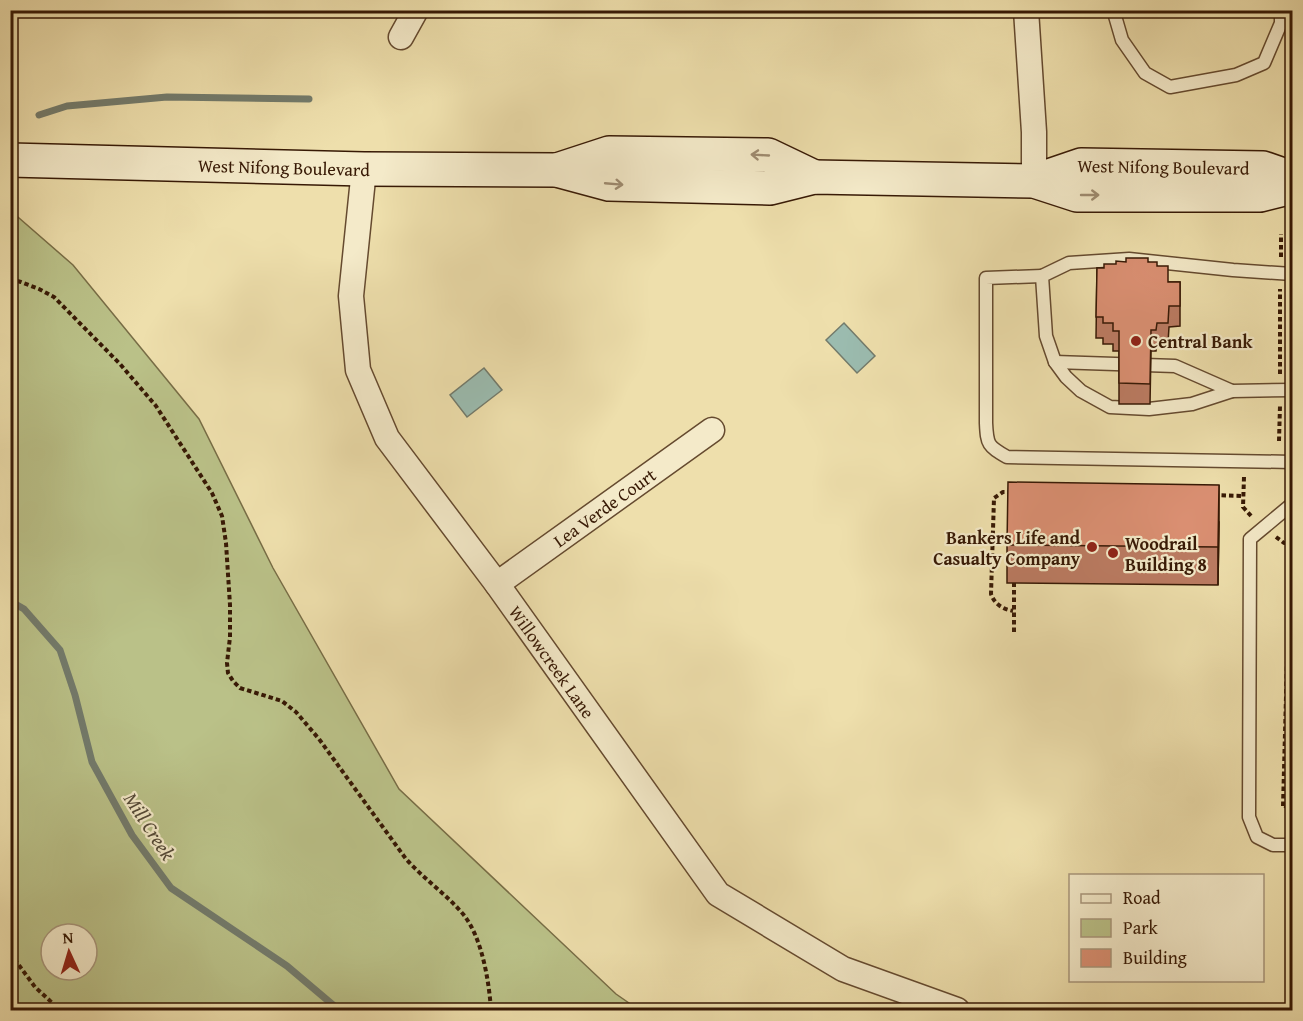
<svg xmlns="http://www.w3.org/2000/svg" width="1303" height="1021" font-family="'Gentium Book Plus',serif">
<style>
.green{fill:#bac188;stroke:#786d46;stroke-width:1.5;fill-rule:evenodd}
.water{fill:#9bbcb0;stroke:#737b6c;stroke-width:1.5}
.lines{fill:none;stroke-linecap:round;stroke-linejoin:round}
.stream{stroke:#737b6c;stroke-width:7}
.service-casing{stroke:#654a2f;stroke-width:15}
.minor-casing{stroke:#654a2f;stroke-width:27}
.secondary-casing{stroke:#371905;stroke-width:36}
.path{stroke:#371905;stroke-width:4;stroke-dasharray:4.5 3;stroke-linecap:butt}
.service{stroke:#f4eac9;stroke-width:12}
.minor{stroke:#f4eac9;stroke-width:24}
.secondary{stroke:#f4eac9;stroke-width:33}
.wall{fill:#bb7b62;stroke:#371905;stroke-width:1.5}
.shaded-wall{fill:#996450;stroke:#371905;stroke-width:1.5}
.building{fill:#da8f72;stroke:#371905;stroke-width:1.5}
.oneway{stroke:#9f8c71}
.poi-dot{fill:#8f2418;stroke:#f4eac9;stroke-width:2}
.labels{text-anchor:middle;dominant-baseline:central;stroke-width:4.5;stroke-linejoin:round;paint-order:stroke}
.street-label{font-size:18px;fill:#371905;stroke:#f4eac9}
.poi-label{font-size:18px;font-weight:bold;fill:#371905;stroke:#f4eac9;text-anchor:start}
.water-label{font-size:20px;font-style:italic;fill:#554a38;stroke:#f4eac9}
</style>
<rect width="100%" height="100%" fill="#eedfac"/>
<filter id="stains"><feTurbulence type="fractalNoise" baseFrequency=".00333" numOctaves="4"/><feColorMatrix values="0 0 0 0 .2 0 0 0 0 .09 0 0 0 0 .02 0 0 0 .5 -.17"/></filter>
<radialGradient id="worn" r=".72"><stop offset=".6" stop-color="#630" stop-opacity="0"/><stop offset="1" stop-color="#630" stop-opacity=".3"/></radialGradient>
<path class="green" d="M11,211L73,265L199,419L273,568L399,789L616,994L639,1010H11ZM51,934H87V970H51Z"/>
<g class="water">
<polygon points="844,323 875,356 857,373 826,340"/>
<polygon points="484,368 502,390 467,417 450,395"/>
</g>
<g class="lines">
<g class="stream">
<polyline points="39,115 67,106 167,97 309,99"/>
<polyline points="10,601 24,609 60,650 75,695 92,762 132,835 171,888 287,966 339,1010"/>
</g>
<defs>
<g id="service">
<polyline points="1116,10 1115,16 1122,40 1145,73 1170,87 1236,75 1264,63 1281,23 1281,10"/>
<polyline points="1292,274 1233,270 1129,259 1069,263 1042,276 1046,336 1055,362 1066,377 1081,391 1110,407 1149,409 1192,404 1232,391 1292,390"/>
<path d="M1042,276L986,278V423C987,445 988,446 1007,457L1292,462"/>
<polyline points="1055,362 1175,366 1232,391"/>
<polyline points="1292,504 1250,539 1249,817 1257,837 1273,845 1292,845"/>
</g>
<g id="minor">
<polyline points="1026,10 1034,132 1034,181"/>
<polyline points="401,37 416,10"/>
<path id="s1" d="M364,169L351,296L358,370L387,438L497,584L718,894L843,969L957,1010"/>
<path id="s2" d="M497,584L712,430"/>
</g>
<g id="secondary">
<path id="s3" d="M10,160L364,169L557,170L609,184L770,188L814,177L1034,181L1077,195H1260L1292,187"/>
<polyline points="557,170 609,153 768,155 814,177"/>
<path id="s4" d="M1034,181L1081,165L1263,168L1292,178"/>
</g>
</defs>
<use href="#service" class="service-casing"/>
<use href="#minor" class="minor-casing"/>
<use href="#secondary" class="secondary-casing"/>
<g class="path">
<polyline points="1281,257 1281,234"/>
<path d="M10,279L21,282L39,289L54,297L120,364L156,406L212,493L222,516L226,543L230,605V637L227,663L228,673L233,681L240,688L282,701L296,712L319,739L406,859C424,879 446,894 463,914C482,937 489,981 491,1010"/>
<polyline points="1280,374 1280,289"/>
<polyline points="1279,441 1280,406"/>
<polyline points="1244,477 1243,507 1252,517"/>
<path d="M1012,492H1003L994,498L991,594C995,605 1003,609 1013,611"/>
<polyline points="1214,495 1244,496"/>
<polyline points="1276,537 1284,543 1292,543"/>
<polyline points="1014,632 1014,583"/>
<polyline points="1283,806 1290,551"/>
<polyline points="1284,806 1292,802"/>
<polyline points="1284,806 1292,807"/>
<polyline points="10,953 35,987 60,1010"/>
</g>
<use href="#service" class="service"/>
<use href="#minor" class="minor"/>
<use href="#secondary" class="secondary"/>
</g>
<g class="wall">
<polygon points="1126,262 1148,262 1157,266 1168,282 1180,282 1180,326 1169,327 1168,343 1157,344 1156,351 1151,351 1150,404 1119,404 1119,351 1113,351 1113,344 1103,344 1103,338 1096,338 1097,268 1104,268"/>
<polygon points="1219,522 1218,585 1007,583 1007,545"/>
</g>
<polygon class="shaded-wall" points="1219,485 1219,522 1218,585 1218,547"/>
<g class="building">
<polygon points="1126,258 1148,258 1148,262 1157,262 1157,266 1168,266 1168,282 1180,282 1180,306 1169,306 1168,323 1157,323 1156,330 1151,330 1150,384 1119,383 1119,331 1113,331 1113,323 1103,323 1103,317 1096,317 1097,268 1104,268 1104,264 1116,264 1116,261 1126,262"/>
<polygon points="1008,482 1219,485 1218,547 1007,545"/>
</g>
<defs><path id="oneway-shaft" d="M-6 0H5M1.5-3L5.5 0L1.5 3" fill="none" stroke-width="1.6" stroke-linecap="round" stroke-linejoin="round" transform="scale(1.5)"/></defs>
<g class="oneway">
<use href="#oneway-shaft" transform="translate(760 155) rotate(-177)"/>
<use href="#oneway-shaft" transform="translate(614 184) rotate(5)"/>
<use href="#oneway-shaft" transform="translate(1090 195)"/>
</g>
<g class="poi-dot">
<circle cx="1136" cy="341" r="6"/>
<circle cx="1092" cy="547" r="6"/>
<circle cx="1113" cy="553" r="6"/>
</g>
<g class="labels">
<g class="street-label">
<text stroke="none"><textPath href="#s3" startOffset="274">West Nifong Boulevard</textPath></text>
<text stroke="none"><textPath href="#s4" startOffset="132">West Nifong Boulevard</textPath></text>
<text stroke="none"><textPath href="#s2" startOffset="132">Lea Verde Court</textPath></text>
<text stroke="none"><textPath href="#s1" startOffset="554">Willowcreek Lane</textPath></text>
</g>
<g class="poi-label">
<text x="1148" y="341">Central Bank</text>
<text x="1080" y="537" text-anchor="end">Bankers Life and<tspan x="1080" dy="21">Casualty Company</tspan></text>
<text x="1125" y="543">Woodrail<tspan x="1125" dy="21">Building 8</tspan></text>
</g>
<g class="water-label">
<text transform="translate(150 826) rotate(57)">Mill Creek</text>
</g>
</g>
<rect width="1303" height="1021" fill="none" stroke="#eedfac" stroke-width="36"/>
<rect x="12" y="12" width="1279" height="997" fill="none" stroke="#371905" stroke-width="3"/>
<rect x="18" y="18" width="1267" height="985" fill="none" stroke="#371905" stroke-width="1.5"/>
<rect x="1069" y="874" width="195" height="108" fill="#f4eac9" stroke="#a8967b" stroke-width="1.5"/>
<rect x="1081" y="894" width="30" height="9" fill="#f4eac9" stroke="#a8967b" stroke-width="1.5"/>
<text x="1123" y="904" font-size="18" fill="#371905">Road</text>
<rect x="1081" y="919" width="30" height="18" fill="#bac188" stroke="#a8967b" stroke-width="1.5"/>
<text x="1123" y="934" font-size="18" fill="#371905">Park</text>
<rect x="1081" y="949" width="30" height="18" fill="#da8f72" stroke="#a8967b" stroke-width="1.5"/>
<text x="1123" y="964" font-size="18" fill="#371905">Building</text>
<g transform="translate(69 952) rotate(356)"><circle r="28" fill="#f4eac9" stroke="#a8967b" stroke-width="1.5"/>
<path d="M0-4.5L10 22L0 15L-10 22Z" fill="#8f2418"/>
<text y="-9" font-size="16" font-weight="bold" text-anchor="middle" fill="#371905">N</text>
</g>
<rect width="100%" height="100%" filter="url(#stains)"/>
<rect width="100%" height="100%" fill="url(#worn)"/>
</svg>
